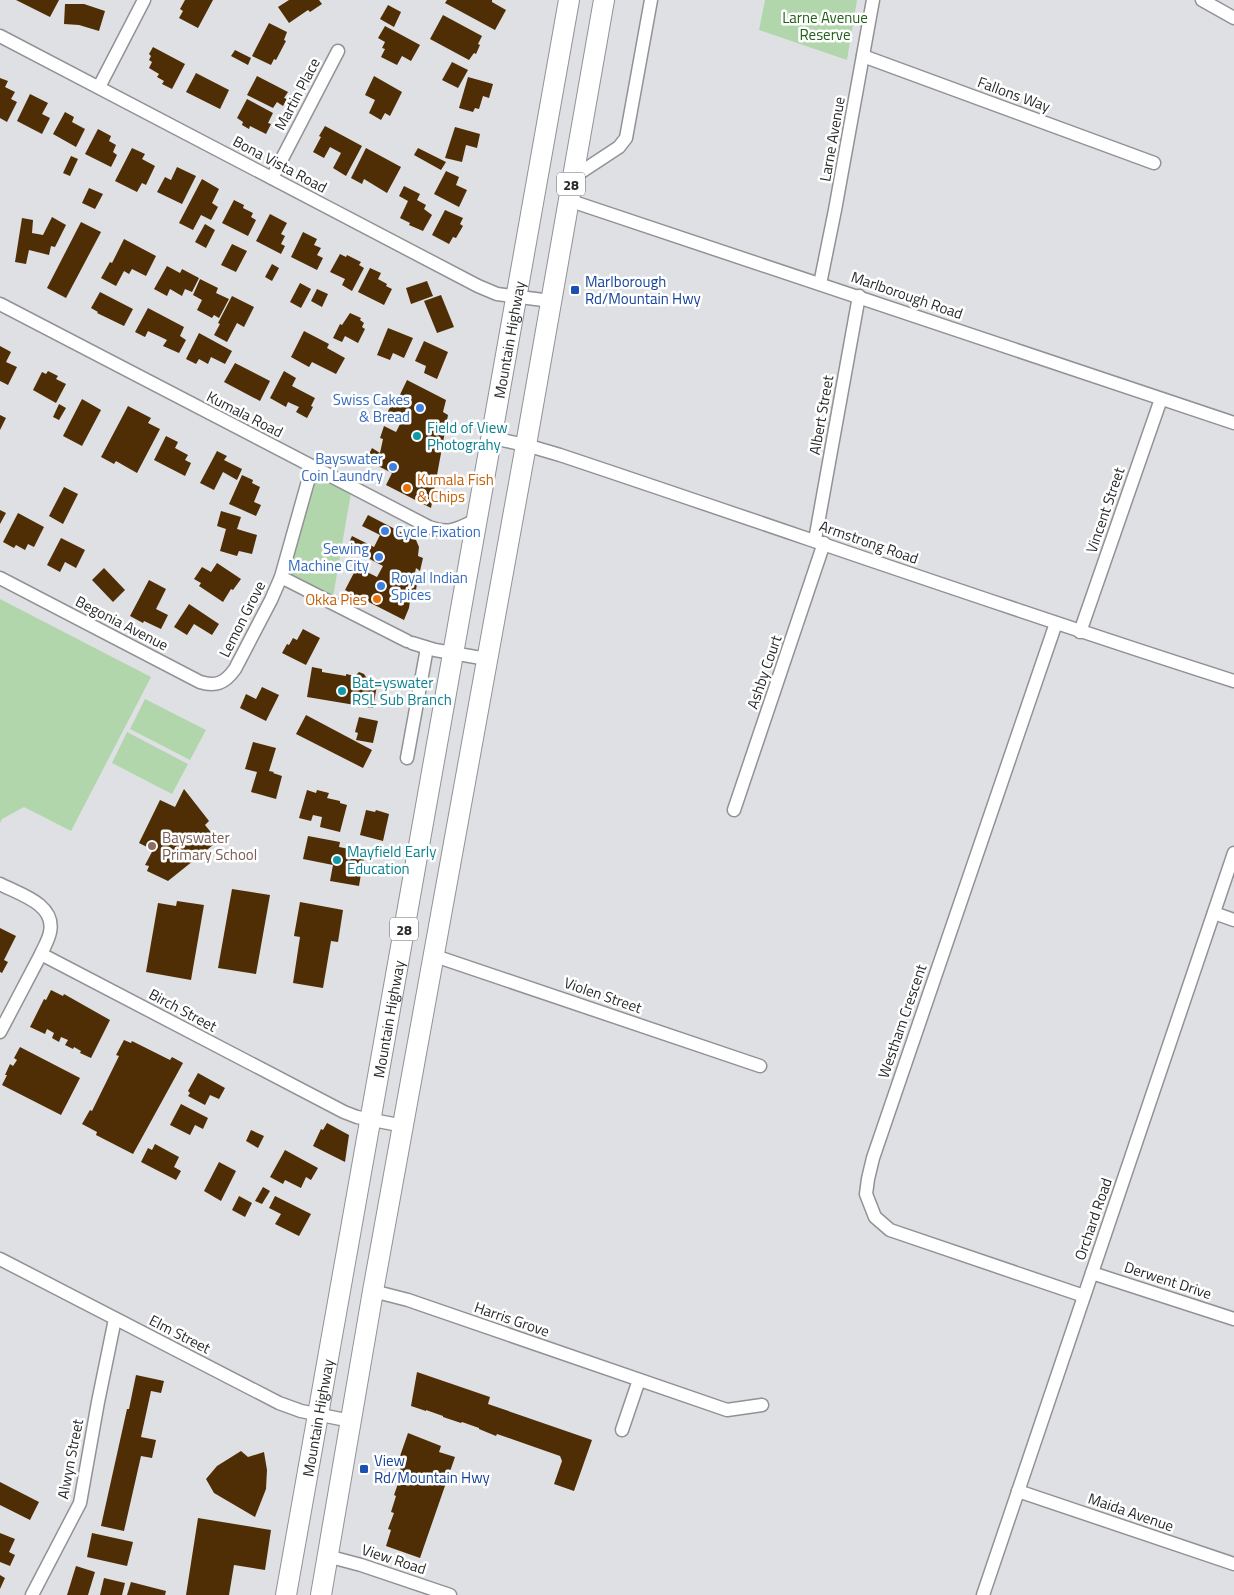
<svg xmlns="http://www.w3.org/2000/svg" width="1234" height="1595" font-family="'Titillium Web',sans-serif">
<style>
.green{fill:#b2d6ab}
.building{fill:#4f2e05}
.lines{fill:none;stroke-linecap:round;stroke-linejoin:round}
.street-casing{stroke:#919296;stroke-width:15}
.primary-casing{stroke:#919296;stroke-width:22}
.street{stroke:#fff;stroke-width:12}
.primary{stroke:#fff;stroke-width:20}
.transit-dot{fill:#1a4fb4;stroke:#fff;stroke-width:2}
.shop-dot{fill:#3f7fe0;stroke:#fff;stroke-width:2}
.culture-dot{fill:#0f9aa8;stroke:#fff;stroke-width:2}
.food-dot{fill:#e8710a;stroke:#fff;stroke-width:2}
.education-dot{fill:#8d6e63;stroke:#fff;stroke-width:2}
.labels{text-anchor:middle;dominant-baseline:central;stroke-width:5;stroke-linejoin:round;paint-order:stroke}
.shield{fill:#fff;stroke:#68696a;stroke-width:1}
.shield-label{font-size:14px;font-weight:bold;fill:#28292a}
.park-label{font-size:15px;fill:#25601b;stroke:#fff}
.street-label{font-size:15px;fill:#28292a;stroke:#fff}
.transit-label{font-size:15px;fill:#164399;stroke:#fff;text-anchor:start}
.shop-label{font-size:15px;fill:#366cbe;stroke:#fff;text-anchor:end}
.culture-label{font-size:15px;fill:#0d838f;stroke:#fff;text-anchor:start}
.food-label{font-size:15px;fill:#c56008;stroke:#fff;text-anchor:start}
.education-label{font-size:15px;fill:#785e54;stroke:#fff;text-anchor:start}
</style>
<rect width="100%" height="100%" fill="#dfe0e4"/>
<g class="green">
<polygon points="765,0 857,0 847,60 759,30"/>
<polygon points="312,467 352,487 332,603 281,577"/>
<polygon points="0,599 151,677 71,831 24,807 2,819 0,823"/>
<polygon points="145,699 206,730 190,760 130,729"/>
<polygon points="127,732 188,764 172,794 112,763"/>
</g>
<g class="building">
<polygon points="16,0 59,0 50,17"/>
<polygon points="185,0 213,0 198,28 179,18 183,11 180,9"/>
<polygon points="289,0 319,0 322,4 310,12 308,10 289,23 278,7"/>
<polygon points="447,0 492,0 492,2 506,10 495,30 445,3"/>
<polygon points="65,4 84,4 105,11 99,31 79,25 64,24"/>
<polygon points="388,5 401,12 394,27 380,19"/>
<polygon points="443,15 482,36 478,44 480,45 476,54 474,53 469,60 430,39"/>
<polygon points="269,23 287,32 284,40 286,41 276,60 274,59 271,65 252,56"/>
<polygon points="385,26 420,45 411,61 402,56 397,65 381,57 385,49 382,48 385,42 378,38"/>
<polygon points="153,47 185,64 172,89 162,84 164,81 157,77 159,74 149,68 152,62 149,60 151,56 149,54"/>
<polygon points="235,50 251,58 248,65 231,56"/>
<polygon points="452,62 468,70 458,88 442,80"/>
<polygon points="196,73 229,90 220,109 186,92"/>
<polygon points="257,76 288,92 284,98 287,99 283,106 277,102 273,108 247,95"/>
<polygon points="374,76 402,92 390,116 385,113 381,120 369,113 375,100 365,95"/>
<polygon points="468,77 493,84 489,98 483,96 479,109 475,108 473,112 459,108"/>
<polygon points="0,78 8,81 5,87 15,92 11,99 17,102 7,122 0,118"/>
<polygon points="30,94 48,103 42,114 50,118 42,134 17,121"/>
<polygon points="247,99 273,113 268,123 271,124 266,134 250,126 249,129 242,125 243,122 237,118"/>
<polygon points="65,112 74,117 72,122 85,129 76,147 53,134"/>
<polygon points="325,126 362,146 346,176 333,168 341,153 330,147 324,158 313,152 321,137 319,136"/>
<polygon points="455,127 480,134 477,148 466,145 462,162 445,158"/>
<polygon points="98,129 111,136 109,141 116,145 113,152 117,155 111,167 85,154"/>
<polygon points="132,148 145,154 142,159 155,166 146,185 142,183 137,192 115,181"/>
<polygon points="366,148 401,167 387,193 364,179 362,184 351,178"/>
<polygon points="418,148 446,162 441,170 414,155"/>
<polygon points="71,156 78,159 70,176 63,173"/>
<polygon points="177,167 196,176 182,204 157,192 165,177 171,180"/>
<polygon points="446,171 459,177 456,185 467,190 459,207 434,194"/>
<polygon points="202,179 219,189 212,203 218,207 211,220 201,215 193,230 179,223"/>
<polygon points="404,186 420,194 417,200 426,205 424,209 432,215 423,231 409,225 410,223 400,218 408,201 399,196"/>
<polygon points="89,188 103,194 95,209 82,203"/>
<polygon points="234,200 244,205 243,208 253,213 251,217 256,220 248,236 222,223"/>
<polygon points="445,210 463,218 460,224 463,226 456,238 453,237 449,244 432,235"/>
<polygon points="270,214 287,223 281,234 285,236 281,244 285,246 281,254 256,241"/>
<polygon points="52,217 66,225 55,247 51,246 49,255 29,250 26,264 15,262 22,218 33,220 32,233 43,235"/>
<polygon points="81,222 101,232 66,298 47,288"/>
<polygon points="205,224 215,230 206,248 195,242"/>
<polygon points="303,232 317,239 314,245 321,248 317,255 323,258 317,270 291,257"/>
<polygon points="124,239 156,256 146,276 132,269 129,274 124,271 116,286 101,278 110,262 112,263"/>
<polygon points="232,244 247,251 236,272 221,265"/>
<polygon points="340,254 346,257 347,255 361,262 359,265 364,268 352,291 342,285 345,279 330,272"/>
<polygon points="272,264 279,268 272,281 265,277"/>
<polygon points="167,266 180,273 182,269 199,278 192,292 185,289 182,296 170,289 167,296 154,289"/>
<polygon points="370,268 381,273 378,279 387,284 386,286 392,289 384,305 358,292"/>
<polygon points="200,279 218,288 216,293 229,299 219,318 214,315 212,318 197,310 202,300 193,295"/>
<polygon points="427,281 433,296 411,304 406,288"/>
<polygon points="300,283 311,289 301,308 290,302"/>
<polygon points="317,289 328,294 322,307 311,301"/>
<polygon points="100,292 133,309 124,326 97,313 98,312 91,308"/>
<polygon points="441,295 454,327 437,333 424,301"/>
<polygon points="232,296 254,307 244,327 237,323 227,342 214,335 220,324 218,323"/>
<polygon points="148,308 184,327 180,336 186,340 179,353 163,346 167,340 148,331 145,337 135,332"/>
<polygon points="350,313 361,318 360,320 364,323 362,327 365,329 358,343 345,336 342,342 333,338 340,324 342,325"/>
<polygon points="388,328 413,338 404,358 393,353 390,360 377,355"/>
<polygon points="304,331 329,344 327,348 345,358 336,374 312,362 309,367 291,357"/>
<polygon points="199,333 232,351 225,364 211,357 208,364 199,359 196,364 186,359"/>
<polygon points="424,341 448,352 437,379 424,373 426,366 415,361"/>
<polygon points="0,346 11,352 6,362 17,367 8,385 0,381"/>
<polygon points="235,363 270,381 260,401 224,382"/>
<polygon points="48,371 58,376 56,379 66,384 56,403 33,390 42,372 46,374"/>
<polygon points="284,371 296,378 292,386 315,398 311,406 313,407 307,418 296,412 299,407 288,402 286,407 270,398"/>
<polygon points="407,380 446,400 443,412 448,415 431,508 386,485 392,473 366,460 372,448 380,453 383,439 380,438 384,426 396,432 402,420 387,413 393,402 396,403"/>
<polygon points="82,399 101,410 82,446 63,436"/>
<polygon points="59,404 66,408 59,420 53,417"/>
<polygon points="128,406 151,418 148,423 160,429 137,473 116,461 114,464 101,457"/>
<polygon points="0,415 6,418 0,430"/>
<polygon points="166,436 178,442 175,448 188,455 185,460 191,463 185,476 154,460"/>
<polygon points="217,451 227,456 224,460 242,469 237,480 223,472 214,490 200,483"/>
<polygon points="242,475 253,480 252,483 260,487 254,502 261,505 256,516 229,504"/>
<polygon points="64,487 78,494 63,524 49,516"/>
<polygon points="0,510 6,513 0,524"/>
<polygon points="221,511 241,517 237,529 257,535 252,554 239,551 237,556 220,551 226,529 217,526"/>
<polygon points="18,513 44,527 34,547 28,544 25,550 16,545 14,548 3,542"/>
<polygon points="368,515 416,540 419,547 418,556 423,558 420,571 416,568 413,582 417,584 415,596 411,594 409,608 404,620 345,590 357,567 377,577 383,566 347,547 352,536 374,547 380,535 362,526"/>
<polygon points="61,538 85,550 76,568 65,562 60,572 47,565"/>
<polygon points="217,563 241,579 233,590 231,589 223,602 199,586 201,583 194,579 202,567 211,572"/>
<polygon points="104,568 125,590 113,602 92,580"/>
<polygon points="149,580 166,589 156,609 168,615 161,629 144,621 143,623 130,616"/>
<polygon points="189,604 219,624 212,635 194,624 187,635 174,627"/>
<polygon points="303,629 320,638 306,665 282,653 287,644 289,645 293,638 297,640"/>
<polygon points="312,667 322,669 322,672 346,676 346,674 355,676 359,672 364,674 368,680 367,683 377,685 373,708 307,697"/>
<polygon points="262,687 279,695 266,721 240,708 246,694 256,699"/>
<polygon points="306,715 372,750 363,768 296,734"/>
<polygon points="359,717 378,721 373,743 356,740 358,733 355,732"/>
<polygon points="253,742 276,748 269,771 274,772 273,773 282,776 276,799 251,792 257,772 245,769"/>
<polygon points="184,789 209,821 205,825 218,841 168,881 147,871 149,866 145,865 153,850 139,843 160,800 175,807"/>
<polygon points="307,790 316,793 317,790 329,793 327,798 340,801 340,803 347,805 340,832 320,827 322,817 313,815 311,821 299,818"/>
<polygon points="366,810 375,812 376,810 389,814 383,841 360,835"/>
<polygon points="308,836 340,842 339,847 365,852 363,864 351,862 349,872 361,874 359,886 330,881 333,865 303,859"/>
<polygon points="232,889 270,895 256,974 218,968"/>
<polygon points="177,901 204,905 191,980 146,972 158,903 176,906"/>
<polygon points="300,902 343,910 338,942 331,941 323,988 293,983 300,937 294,936"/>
<polygon points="0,928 16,936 4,960 8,962 2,973 0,972"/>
<polygon points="51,990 63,996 64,994 110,1020 91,1058 80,1053 81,1051 74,1047 73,1049 65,1045 68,1040 61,1037 59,1042 52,1038 54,1033 47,1029 45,1034 30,1027 44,999 46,1000"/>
<polygon points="124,1040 131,1043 132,1041 170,1060 172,1057 183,1063 133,1154 96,1135 97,1132 82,1124 90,1110 92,1111 119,1056 116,1055"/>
<polygon points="20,1047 80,1078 61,1115 2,1085 7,1075 5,1075 10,1064 13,1066 17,1060 14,1058"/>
<polygon points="198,1073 225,1088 219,1099 210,1095 205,1105 188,1096 190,1093 188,1091"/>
<polygon points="181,1104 208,1118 203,1129 195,1125 190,1135 170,1125"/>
<polygon points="327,1123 349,1135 345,1162 313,1146 321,1129 323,1130"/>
<polygon points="251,1130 264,1136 258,1148 246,1141"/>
<polygon points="155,1144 179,1157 174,1167 181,1171 176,1180 141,1162 148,1148 152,1150"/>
<polygon points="285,1150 318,1168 311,1180 306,1177 301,1188 285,1180 283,1184 270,1177"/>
<polygon points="219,1162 236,1171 221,1201 204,1191"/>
<polygon points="263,1187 270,1191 262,1204 255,1201"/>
<polygon points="239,1196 252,1203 245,1217 232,1210"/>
<polygon points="275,1196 311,1214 299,1236 275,1224 281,1214 269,1208"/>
<polygon points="417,1372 490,1397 488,1404 592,1440 574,1491 554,1484 562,1461 560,1456 497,1434 496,1436 479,1429 479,1428 462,1422 461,1423 443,1417 443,1416 426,1410 426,1411 411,1406"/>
<polygon points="136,1375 164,1381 161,1393 151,1391 141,1437 156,1440 152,1458 141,1456 124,1531 101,1526 127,1409 129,1409"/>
<polygon points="408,1433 441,1446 439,1452 455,1457 420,1558 386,1546 391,1530 388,1529 394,1513 391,1512 396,1496 394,1495 400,1478 397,1477 403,1461 399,1459"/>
<polygon points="241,1451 248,1457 264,1452 267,1470 266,1489 255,1517 214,1493 206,1479 217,1466"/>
<polygon points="0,1482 39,1502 30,1520 0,1505"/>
<polygon points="198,1518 271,1530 265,1570 234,1565 229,1595 186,1595"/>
<polygon points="0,1533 15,1539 9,1552 15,1555 10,1566 0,1562"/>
<polygon points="92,1533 133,1542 127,1566 87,1557"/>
<polygon points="76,1566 95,1572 88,1595 67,1595"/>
<polygon points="0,1575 5,1578 0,1589"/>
<polygon points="104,1578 125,1583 122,1595 100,1595"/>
<polygon points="131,1582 166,1591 165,1595 127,1595"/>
</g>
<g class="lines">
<defs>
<g id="street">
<polyline points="1202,0 1234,18"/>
<polyline points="0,36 478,286 497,294 551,301"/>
<polyline points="863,56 1154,163"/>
<polyline points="99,87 144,0"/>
<polyline points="272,178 338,51"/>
<polyline points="572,178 619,147 626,138 651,0"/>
<polyline points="568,200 1234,423"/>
<polyline points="820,284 835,210 873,0"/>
<path d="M0,304L429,527C451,535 458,528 478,519"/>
<path d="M492,438L526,445L560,455C785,530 1008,609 1234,681"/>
<polyline points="815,540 859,296"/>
<polyline points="281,577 407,641"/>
<path d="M0,578L200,682C216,687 225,683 235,669L271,600L281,577L312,467"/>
<polyline points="1056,623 873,1158 868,1179 866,1194 875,1217 890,1230 1084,1296"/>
<polyline points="1080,632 1161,399"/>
<polyline points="412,643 435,650 487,659"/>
<polyline points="407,758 427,648"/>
<polyline points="734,810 824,543"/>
<path d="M0,884C19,894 56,904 50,932C49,939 44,947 41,954L344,1112L357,1117L404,1126"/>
<polyline points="1214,913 1234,920"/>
<polyline points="435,956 760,1066"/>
<polyline points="0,1032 41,954"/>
<polyline points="0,1259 279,1403 301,1411 351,1421"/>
<polyline points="1092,1273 1234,1319"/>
<polyline points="373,1291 408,1300 727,1410 762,1405"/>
<polyline points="622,1430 639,1380"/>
<polyline points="1018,1491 1234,1564"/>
<polyline points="327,1556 361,1565 450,1595"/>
<polyline points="32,1595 80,1503 98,1402 115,1319"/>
<polyline points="983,1595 1234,853"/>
</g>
<g id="primary">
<path id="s1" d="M286,1595L569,0"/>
<polyline points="321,1595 373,1291 526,445 604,0"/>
</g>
</defs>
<use href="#street" class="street-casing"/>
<use href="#primary" class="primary-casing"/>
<use href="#street" class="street"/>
<use href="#primary" class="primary"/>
</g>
<g class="transit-dot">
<rect x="570" y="285" width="10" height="10" rx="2.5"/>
<rect x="359" y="1464" width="10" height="10" rx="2.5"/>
</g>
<g class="shop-dot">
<circle cx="420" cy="408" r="5"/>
<circle cx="393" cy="467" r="5"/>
<circle cx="385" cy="531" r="5"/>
<circle cx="379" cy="557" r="5"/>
<circle cx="381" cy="586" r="5"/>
</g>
<g class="culture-dot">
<circle cx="417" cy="436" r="5"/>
<circle cx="342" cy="691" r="5"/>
<circle cx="337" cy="860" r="5"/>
</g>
<g class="food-dot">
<circle cx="407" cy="488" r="5"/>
<circle cx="377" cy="599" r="5"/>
</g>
<circle class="education-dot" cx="152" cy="846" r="5"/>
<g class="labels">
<g class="shield">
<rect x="557" y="172.5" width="28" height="23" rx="4"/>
<rect x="390" y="917.5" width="28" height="23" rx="4"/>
</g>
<g class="shield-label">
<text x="571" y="184">28</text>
<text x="404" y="929">28</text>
</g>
<g class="park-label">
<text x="825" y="17">Larne Avenue<tspan x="825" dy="17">Reserve</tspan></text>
</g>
<g class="street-label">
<text transform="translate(297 94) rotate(-62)">Martin Place</text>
<text transform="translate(1014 94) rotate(20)">Fallons Way</text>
<text transform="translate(832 139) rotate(-80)">Larne Avenue</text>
<text transform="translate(280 164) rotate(28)">Bona Vista Road</text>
<text transform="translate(907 295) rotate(19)">Marlborough Road</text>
<text stroke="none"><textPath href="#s1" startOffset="1275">Mountain Highway</textPath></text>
<text transform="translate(245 414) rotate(27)">Kumala Road</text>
<text transform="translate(821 415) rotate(-80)">Albert Street</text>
<text transform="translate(1105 510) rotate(-71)">Vincent Street</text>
<text transform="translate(869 542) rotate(19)">Armstrong Road</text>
<text transform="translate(242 619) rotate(-63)">Lemon Grove</text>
<text transform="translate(122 623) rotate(27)">Begonia Avenue</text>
<text transform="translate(764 672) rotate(-71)">Ashby Court</text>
<text transform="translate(603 995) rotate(19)">Violen Street</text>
<text transform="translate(183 1010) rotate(28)">Birch Street</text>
<text stroke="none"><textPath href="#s1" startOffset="585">Mountain Highway</textPath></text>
<text transform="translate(902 1021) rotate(-71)">Westham Crescent</text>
<text transform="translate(1093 1219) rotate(-71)">Orchard Road</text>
<text transform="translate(1168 1280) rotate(18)">Derwent Drive</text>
<text transform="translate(512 1319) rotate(19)">Harris Grove</text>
<text transform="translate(180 1334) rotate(27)">Elm Street</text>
<text stroke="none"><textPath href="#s1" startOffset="180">Mountain Highway</textPath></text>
<text transform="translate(70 1459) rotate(-79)">Alwyn Street</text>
<text transform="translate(1131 1512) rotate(19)">Maida Avenue</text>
<text transform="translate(394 1559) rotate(18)">View Road</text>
</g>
<g class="transit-label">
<text x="585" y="281">Marlborough<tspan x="585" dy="17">Rd/Mountain Hwy</tspan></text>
<text x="374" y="1460">View<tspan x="374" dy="17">Rd/Mountain Hwy</tspan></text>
</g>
<g class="shop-label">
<text x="410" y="399">Swiss Cakes<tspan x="410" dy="17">&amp; Bread</tspan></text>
<text x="383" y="458">Bayswater<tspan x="383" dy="17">Coin Laundry</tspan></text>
<text x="395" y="531" text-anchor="start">Cycle Fixation</text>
<text x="369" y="548">Sewing<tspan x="369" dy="17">Machine City</tspan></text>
<text x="391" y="577" text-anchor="start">Royal Indian<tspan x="391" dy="17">Spices</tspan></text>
</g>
<g class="culture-label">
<text x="427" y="427">Field of View<tspan x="427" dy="17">Photograhy</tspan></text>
<text x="352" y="682">Bat=yswater<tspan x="352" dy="17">RSL Sub Branch</tspan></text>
<text x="347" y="851">Mayfield Early<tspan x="347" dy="17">Education</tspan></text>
</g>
<g class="food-label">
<text x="417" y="479">Kumala Fish<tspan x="417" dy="17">&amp; Chips</tspan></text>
<text x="367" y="599" text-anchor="end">Okka Pies</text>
</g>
<g class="education-label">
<text x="162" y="837">Bayswater<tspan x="162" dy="17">Primary School</tspan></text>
</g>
</g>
</svg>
